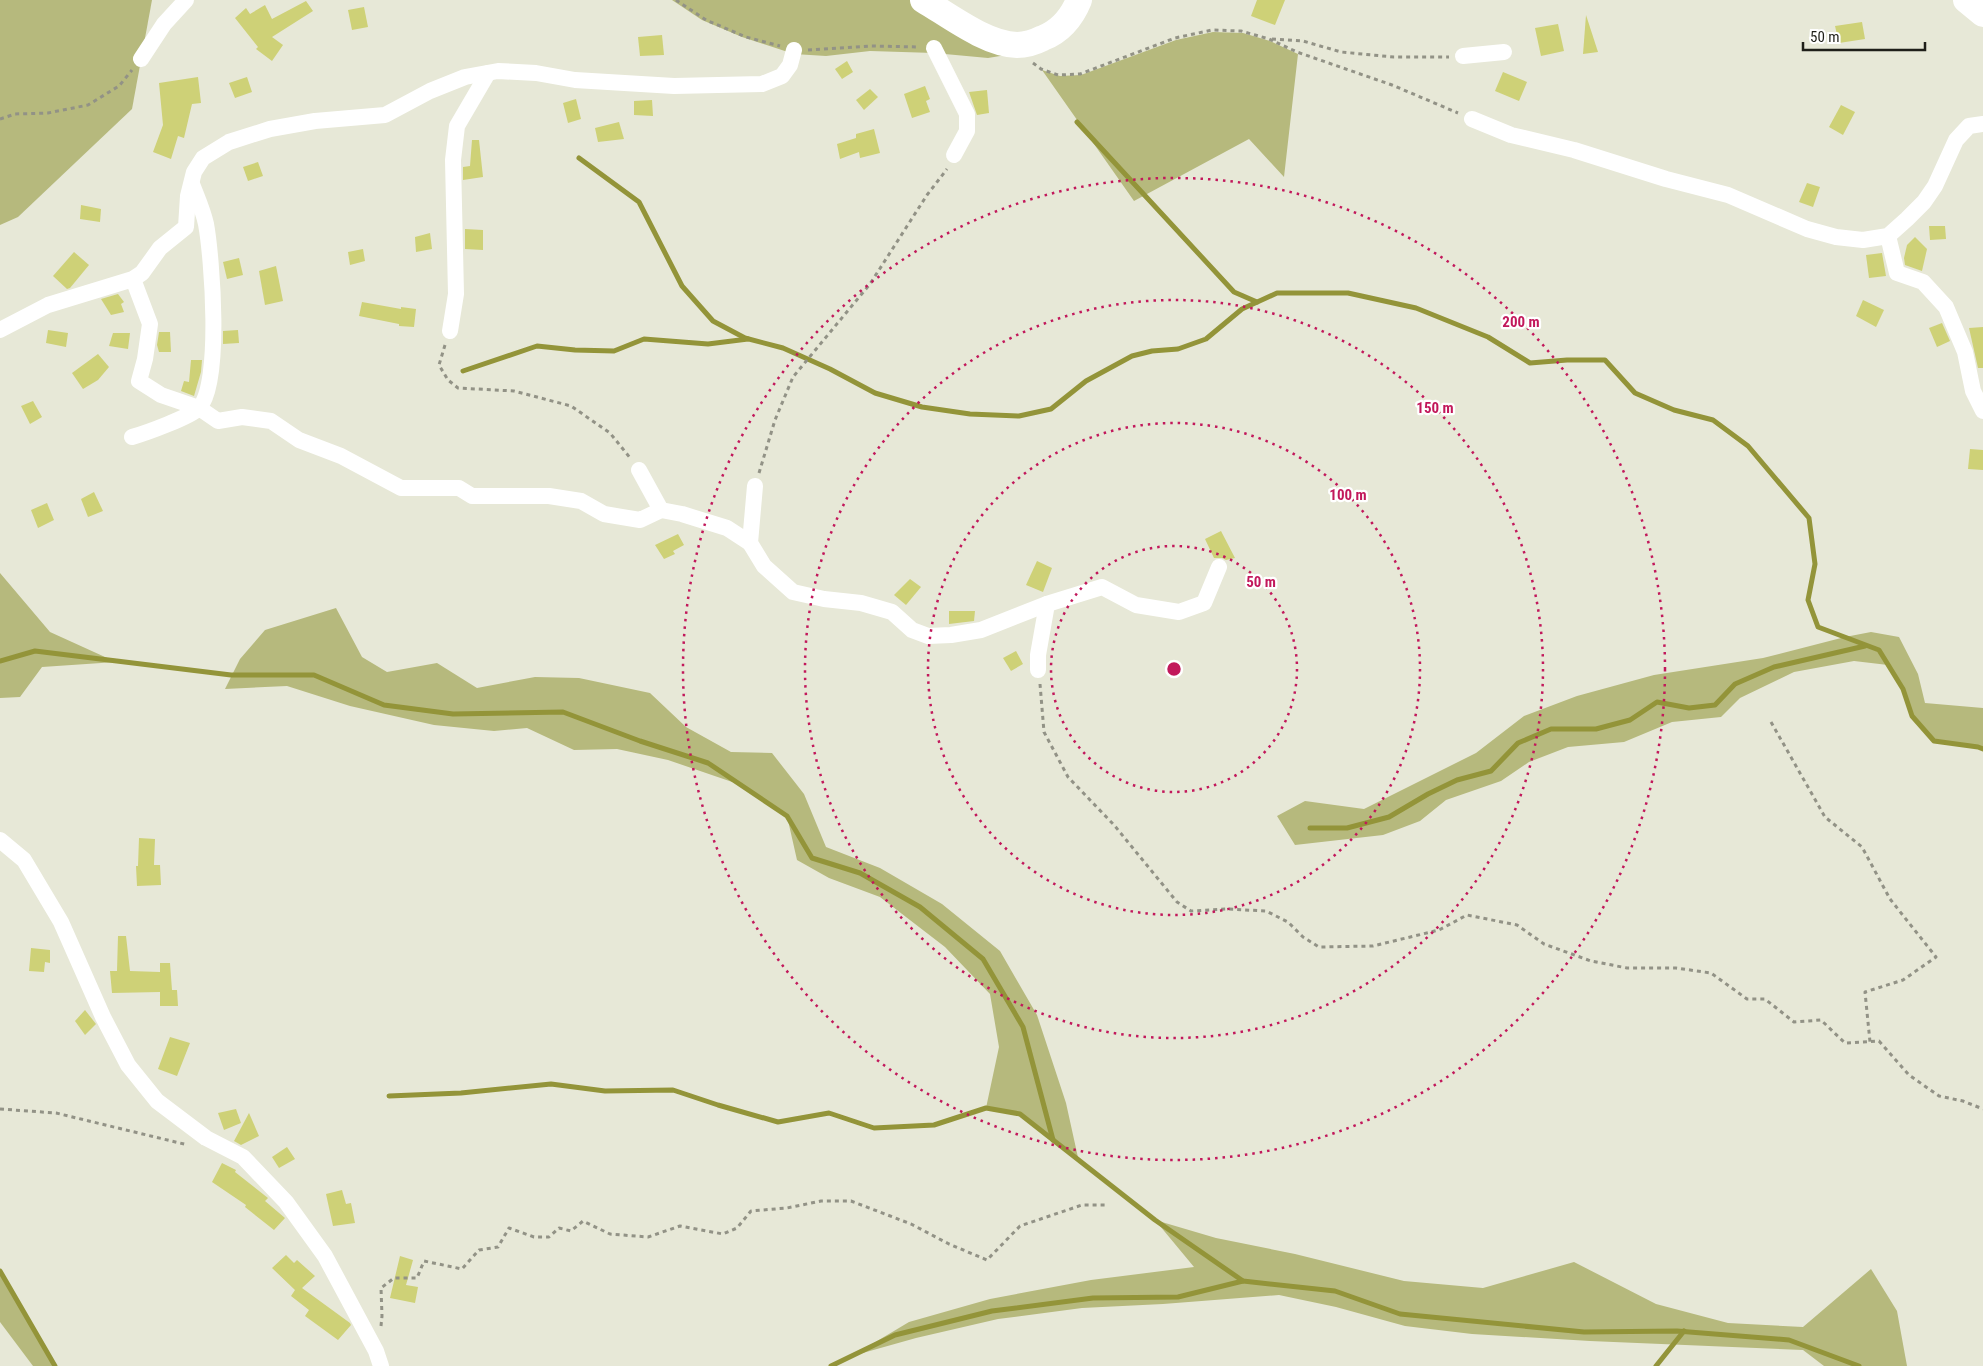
<svg xmlns="http://www.w3.org/2000/svg" width="1983" height="1366" font-family="'Roboto Condensed',sans-serif">
<style>
.green{fill:#b6b97d}
.lines{fill:none;stroke-linecap:round;stroke-linejoin:round}
.stream{stroke:#939439;stroke-width:5}
.building{fill:#ced177}
.path{stroke:#929286;stroke-width:3;stroke-dasharray:4 4;stroke-linecap:butt}
.minor{stroke:#fff;stroke-width:16}
.trunk{stroke:#fff;stroke-width:26}
.ring{fill:none;stroke:#c2185b;stroke-width:2.5;stroke-dasharray:2.5 5}
.centre{fill:#c2185b;stroke:#fff;stroke-width:2.5}
.ring-label{font-size:15px;text-anchor:middle;font-weight:bold;fill:#c2185b;stroke:#fff;stroke-width:4.5;stroke-linejoin:round;paint-order:stroke}
</style>
<rect width="100%" height="100%" fill="#e7e8d7"/>
<g class="green">
<polygon points="0,0 152,0 132,109 18,217 0,225"/>
<polygon points="672,0 914,0 1006,55 988,58 934,53 870,51 826,56 794,54 742,37 702,20"/>
<polygon points="1213,32 1243,33 1270,41 1298,54 1284,177 1249,139 1134,201 1042,70 1060,76 1081,75 1176,40"/>
<polygon points="0,573 50,632 116,662 42,667 20,697 0,698"/>
<polygon points="336,608 362,657 387,672 437,663 477,688 535,677 579,678 650,693 686,727 731,752 772,753 804,794 826,847 880,868 942,904 1000,951 1037,1015 1066,1103 1079,1162 1020,1114 986,1108 999,1047 990,994 945,947 880,897 829,878 797,860 787,816 741,785 668,760 617,749 574,750 527,728 494,731 434,725 350,706 287,686 225,689 240,659 265,630"/>
<polygon points="1871,632 1899,637 1918,674 1925,703 1983,708 1983,749 1978,747 1934,741 1912,716 1903,689 1888,665 1854,661 1794,672 1740,698 1721,717 1672,722 1624,742 1568,747 1529,762 1501,781 1446,800 1420,821 1383,835 1295,845 1277,816 1305,801 1364,809 1476,753 1524,716 1577,696 1654,675 1763,658 1845,637"/>
<polygon points="1155,1220 1216,1238 1295,1254 1404,1281 1483,1288 1574,1262 1656,1304 1728,1323 1803,1327 1871,1269 1897,1311 1907,1366 1824,1366 1803,1350 1590,1341 1472,1334 1405,1326 1336,1307 1279,1295 1163,1304 1082,1308 998,1319 916,1338 852,1356 909,1322 990,1299 1091,1280 1194,1267"/>
<polygon points="0,1271 55,1366 33,1366 0,1322"/>
</g>
<g class="lines">
<g class="stream">
<polyline points="1077,122 1234,292 1257,302"/>
<polyline points="579,158 639,202 682,286 713,321 745,338 783,348 830,369 875,393 922,407 970,414 1019,416 1051,409 1086,381 1132,356 1152,351 1178,349 1206,339 1242,309 1277,293 1348,293 1416,308 1488,337 1530,363 1567,360 1605,360 1635,393 1674,410 1713,420 1748,446 1809,518 1815,564 1808,600 1818,627 1879,650 1903,689 1912,716 1934,741 1978,747 1983,749"/>
<polyline points="463,371 537,346 575,350 614,351 644,339 708,344 748,339"/>
<polyline points="0,661 35,651 231,675 314,675 384,705 453,714 563,712 640,741 708,763 787,816 812,858 860,873 920,907 983,959 1023,1027 1053,1140"/>
<polyline points="1310,828 1347,828 1389,817 1428,794 1457,780 1491,771 1518,743 1551,729 1596,729 1630,720 1657,702 1689,708 1715,705 1735,684 1774,667 1865,646"/>
<polyline points="389,1096 461,1093 551,1084 605,1091 673,1090 718,1105 778,1122 829,1113 874,1128 934,1125 986,1108 1020,1114 1155,1220 1243,1281 1335,1291 1400,1314 1584,1332 1677,1331 1789,1340 1859,1366"/>
<polyline points="0,1271 55,1366"/>
<polyline points="831,1366 895,1335 992,1311 1093,1298 1178,1297 1243,1281"/>
<polyline points="1656,1366 1684,1331"/>
</g>
</g>
<g class="building">
<polygon points="1257,0 1285,0 1275,25 1251,16"/>
<polygon points="306,1 313,11 272,37 283,45 272,61 256,49 258,47 235,18 246,8 250,14 265,5 272,19"/>
<polygon points="364,7 368,27 352,30 348,10"/>
<polygon points="1586,15 1598,52 1583,54"/>
<polygon points="1862,22 1865,39 1839,43 1835,26"/>
<polygon points="1558,24 1564,51 1541,56 1535,28"/>
<polygon points="662,35 664,55 640,56 638,37"/>
<polygon points="847,61 853,72 842,79 835,69"/>
<polygon points="1503,72 1527,82 1519,101 1495,91"/>
<polygon points="198,77 201,103 192,104 184,138 178,136 171,159 153,152 163,125 159,83"/>
<polygon points="247,77 252,92 235,98 229,83"/>
<polygon points="925,86 930,99 926,101 930,112 912,118 904,94"/>
<polygon points="870,89 878,97 864,110 856,100"/>
<polygon points="987,90 989,113 977,115 969,92"/>
<polygon points="576,99 581,119 568,123 563,103"/>
<polygon points="652,100 653,116 634,115 634,101"/>
<polygon points="1841,105 1855,112 1843,135 1829,127"/>
<polygon points="619,122 624,139 598,142 595,128"/>
<polygon points="874,129 880,153 860,158 859,152 840,159 837,144 856,138 856,134"/>
<polygon points="472,140 479,140 483,177 463,180 463,167 470,166"/>
<polygon points="258,162 263,176 248,181 243,167"/>
<polygon points="1807,183 1820,187 1813,207 1799,202"/>
<polygon points="81,205 101,209 100,222 80,219"/>
<polygon points="1929,226 1945,226 1946,239 1930,240"/>
<polygon points="465,229 483,230 483,250 465,249"/>
<polygon points="430,233 432,249 416,252 415,237"/>
<polygon points="1915,237 1927,249 1922,271 1905,265 1904,258 1907,245"/>
<polygon points="363,249 365,261 350,265 348,252"/>
<polygon points="74,252 89,265 70,288 67,289 53,276"/>
<polygon points="1882,253 1886,276 1869,278 1866,255"/>
<polygon points="239,258 243,275 227,279 223,262"/>
<polygon points="276,266 283,301 265,305 259,271"/>
<polygon points="118,294 124,302 121,304 124,312 111,315 101,299"/>
<polygon points="1863,300 1884,310 1876,327 1856,316"/>
<polygon points="362,302 401,309 401,307 416,309 414,327 399,326 399,324 359,316"/>
<polygon points="1942,323 1950,341 1937,347 1929,328"/>
<polygon points="1983,327 1983,368 1978,368 1969,328"/>
<polygon points="48,330 68,333 66,347 46,343"/>
<polygon points="238,330 239,343 223,344 223,331"/>
<polygon points="159,332 170,332 171,352 159,352 157,345"/>
<polygon points="113,333 130,333 128,349 109,346"/>
<polygon points="98,354 109,367 98,380 83,389 72,373"/>
<polygon points="191,360 202,360 201,372 194,396 181,391 184,381 189,382"/>
<polygon points="33,401 42,417 30,424 21,406"/>
<polygon points="1970,449 1983,450 1983,470 1968,469"/>
<polygon points="94,492 103,511 88,517 81,499"/>
<polygon points="47,503 54,520 38,528 31,510"/>
<polygon points="1221,531 1235,558 1226,560 1222,558 1214,558 1205,539"/>
<polygon points="678,534 684,545 673,551 675,554 664,559 655,545"/>
<polygon points="1037,561 1052,568 1043,592 1026,585"/>
<polygon points="910,579 921,587 906,605 894,595"/>
<polygon points="949,611 975,611 974,621 949,624"/>
<polygon points="1016,651 1023,664 1011,671 1003,658"/>
<polygon points="139,838 155,839 154,865 160,865 161,885 137,886 136,866 138,866"/>
<polygon points="118,936 126,936 130,971 160,972 160,963 170,963 172,990 177,990 178,1006 160,1006 160,992 112,993 110,971 117,971"/>
<polygon points="31,948 50,950 50,963 45,962 44,972 29,971"/>
<polygon points="85,1010 96,1024 85,1035 75,1021"/>
<polygon points="170,1037 190,1043 177,1076 158,1069"/>
<polygon points="236,1109 241,1123 224,1130 218,1113"/>
<polygon points="249,1113 259,1136 241,1145 234,1141"/>
<polygon points="287,1147 295,1159 279,1168 272,1157"/>
<polygon points="222,1163 236,1170 235,1172 268,1198 265,1201 285,1218 274,1230 245,1207 246,1205 212,1182"/>
<polygon points="342,1190 346,1204 351,1203 355,1223 333,1226 326,1194"/>
<polygon points="286,1255 294,1263 297,1260 315,1276 302,1288 350,1323 351,1325 338,1340 305,1316 309,1310 291,1296 295,1290 272,1268"/>
<polygon points="400,1256 413,1260 406,1285 418,1287 415,1303 390,1298"/>
</g>
<g class="lines">
<g class="path">
<polyline points="676,0 706,20 746,37 780,46"/>
<polyline points="1272,39 1303,41 1341,52 1394,57 1449,57"/>
<polyline points="808,50 870,46 919,47"/>
<polyline points="1033,63 1041,69 1058,75 1080,74 1175,38 1212,30 1241,31 1269,39 1297,52 1392,85 1458,113"/>
<polyline points="0,119 15,114 48,113 88,105 119,86 132,70"/>
<polyline points="445,345 439,365 448,380 458,388 514,391 571,406 610,433 631,459"/>
<polyline points="759,473 775,420 793,377 870,284 927,195 947,169"/>
<polyline points="1040,684 1044,732 1068,777 1114,825 1177,902 1191,911 1227,909 1266,911 1288,922 1303,937 1319,947 1373,946 1439,930 1467,915 1517,925 1544,944 1591,961 1627,968 1676,968 1711,973 1747,999 1765,999 1794,1022 1821,1020 1845,1043 1879,1041 1909,1075 1939,1096 1963,1101 1983,1109"/>
<polyline points="1771,722 1825,817 1862,847 1890,899 1936,957 1903,980 1865,992 1870,1042"/>
<polyline points="0,1109 56,1113 188,1145"/>
<polyline points="381,1326 382,1316 381,1288 394,1278 417,1278 424,1261 462,1269 479,1250 498,1247 509,1228 534,1237 549,1237 559,1228 571,1231 583,1221 610,1234 648,1237 680,1226 723,1234 737,1228 751,1211 787,1208 821,1201 851,1201 911,1224 949,1244 987,1260 1020,1226 1082,1205 1107,1205"/>
</g>
<g class="minor">
<polyline points="934,48 967,114 967,131 954,155"/>
<polyline points="1463,56 1504,52"/>
<polyline points="141,59 164,24 186,0"/>
<polyline points="1472,119 1511,135 1574,150 1666,179 1728,195 1807,229 1836,237 1863,240 1888,236 1907,219 1924,202 1935,186 1956,140 1969,126 1983,124"/>
<polyline points="1888,236 1897,273 1923,282 1946,307 1965,352 1973,391 1983,411"/>
<polyline points="133,279 150,324 145,359 139,381 161,395 199,408 218,421 242,417 271,421 299,440 341,456 401,488 459,488 472,496 549,496 581,501 604,514 640,520 661,510"/>
<polyline points="0,330 48,305 133,279 142,273 160,248 186,227 188,196 194,172 203,158 229,142 270,129 315,121 385,115 430,91 465,77 498,71 536,73 575,80 674,86 762,84 782,76 790,65 794,50"/>
<polyline points="450,331 456,294 453,160 457,126 488,73"/>
<path d="M132,437C146,433 190,417 199,408C222,384 212,257 206,224C203,210 197,197 192,184"/>
<polyline points="639,470 661,510 682,514 727,528 750,543"/>
<polyline points="755,486 750,543 764,566 793,592 824,599 861,603 892,612 912,630 928,636 951,635 981,630 1047,604 1102,587 1136,605 1179,612 1204,603 1219,567"/>
<polyline points="1038,670 1038,655 1047,604"/>
<polyline points="0,840 24,860 61,922 103,1017 128,1065 157,1101 206,1138 243,1157 286,1202 325,1256 376,1351 381,1366"/>
</g>
<g class="trunk">
<path d="M923,0C950,16 986,44 1017,45C1026,45 1035,42 1043,38C1061,31 1072,17 1079,0"/>
<polyline points="1966,0 1983,14"/>
</g>
</g>
<g class="ring">
<circle cx="1174" cy="669" r="123"/>
<circle cx="1174" cy="669" r="246"/>
<circle cx="1174" cy="669" r="369"/>
<circle cx="1174" cy="669" r="491"/>
</g>
<circle cx="1174" cy="669" r="8" class="centre"/>
<g class="ring-label">
<text x="1521" y="327">200 m</text>
<text x="1435" y="413">150 m</text>
<text x="1348" y="500">100 m</text>
<text x="1261" y="587">50 m</text>
</g>
<path d="M1803 42v8h122v-8" fill="none" stroke="#1f1f19" stroke-width="2.5"/>
<text x="1810" y="42" font-size="15" fill="#1f1f19" stroke="#ffffff" stroke-width="4" paint-order="stroke">50 m</text>
</svg>
